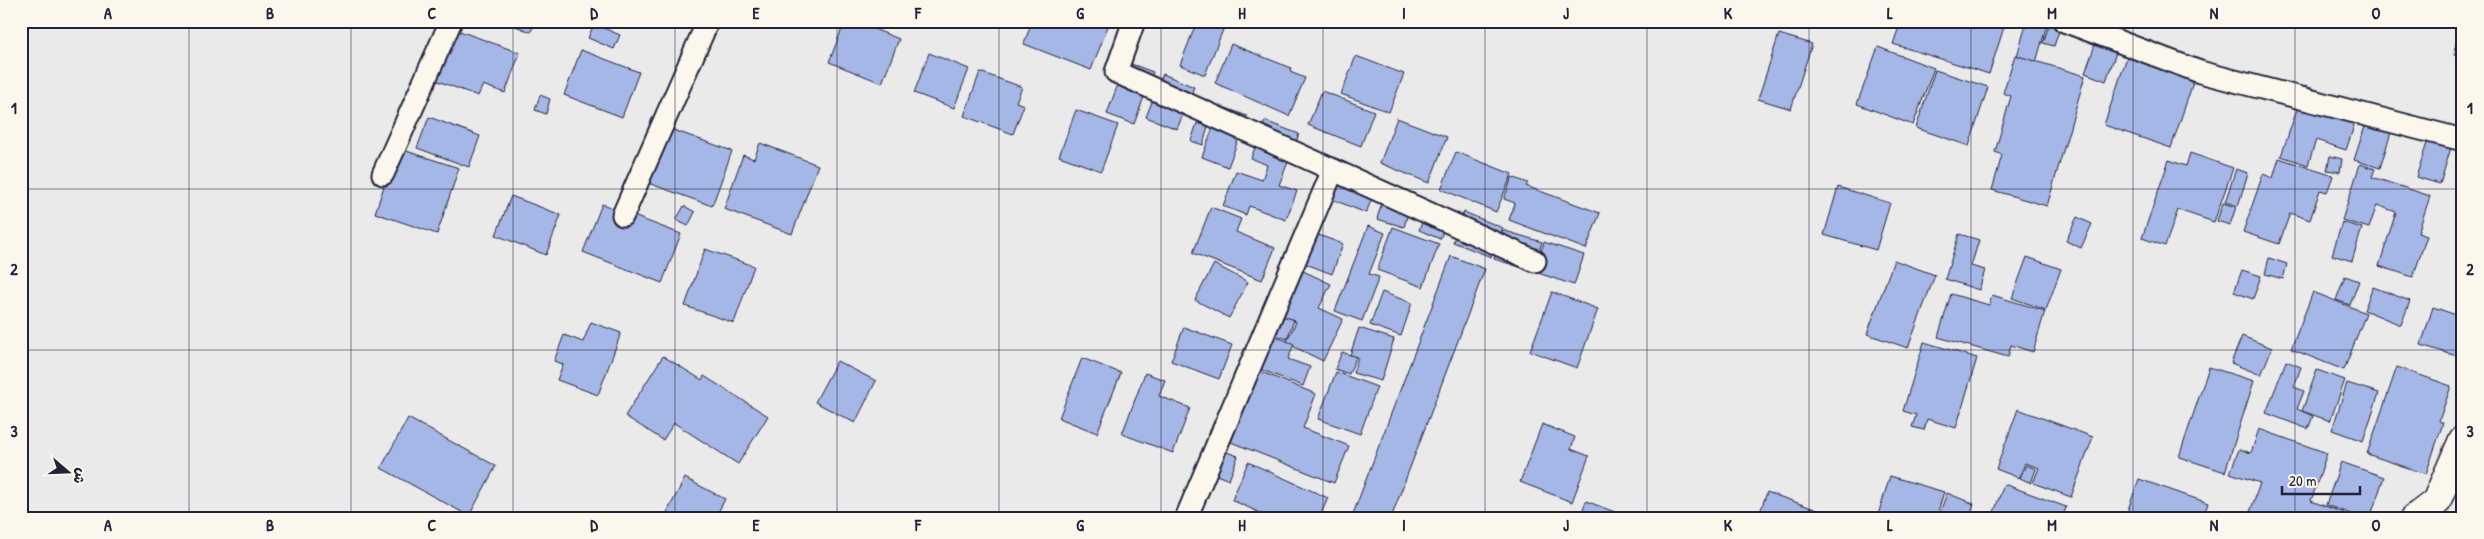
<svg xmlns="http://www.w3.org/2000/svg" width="2484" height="539" font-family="'Patrick Hand','Playpen Sans Arabic',sans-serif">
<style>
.building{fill:#a5b7e6;stroke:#22223b}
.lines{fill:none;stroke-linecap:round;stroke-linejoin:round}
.street-casing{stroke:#22223b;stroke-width:25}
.secondary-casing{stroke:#22223b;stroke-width:31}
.street{stroke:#fbf7ec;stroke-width:21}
.secondary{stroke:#fbf7ec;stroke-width:28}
.grid{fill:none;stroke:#22223b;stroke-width:1;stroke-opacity:0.55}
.neatline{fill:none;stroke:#22223b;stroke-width:2}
.grid-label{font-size:16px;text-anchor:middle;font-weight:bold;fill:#22223b}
</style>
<rect width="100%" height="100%" fill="#eaeaeb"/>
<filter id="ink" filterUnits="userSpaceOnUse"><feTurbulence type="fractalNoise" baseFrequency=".02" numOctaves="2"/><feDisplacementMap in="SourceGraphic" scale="10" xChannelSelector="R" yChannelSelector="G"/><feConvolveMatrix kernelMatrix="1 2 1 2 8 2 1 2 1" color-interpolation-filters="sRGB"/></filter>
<g filter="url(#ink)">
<g class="building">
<polygon points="502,21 535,21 531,32"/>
<polygon points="845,21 854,21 899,39 882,83 829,62"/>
<polygon points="1032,21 1110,21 1091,70 1024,44"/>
<polygon points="1197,21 1226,22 1205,75 1180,65"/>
<polygon points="1901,21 2006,21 1989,74 1893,44"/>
<polygon points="2027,21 2048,21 2036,62 2017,56"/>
<polygon points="2460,21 2463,21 2463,57 2454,55"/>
<polygon points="594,24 620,35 614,49 588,38"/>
<polygon points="2049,25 2060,28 2054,46 2043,43"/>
<polygon points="446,26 520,53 505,93 483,85 478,96 427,77"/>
<polygon points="1779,34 1812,44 1791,109 1758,99"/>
<polygon points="2098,36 2119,44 2106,81 2085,73"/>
<polygon points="1231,44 1291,68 1290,72 1305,78 1289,116 1215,83"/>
<polygon points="1878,47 1934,68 1913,125 1857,104"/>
<polygon points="2130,48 2197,71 2171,148 2104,125"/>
<polygon points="581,50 639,72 622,117 564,95"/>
<polygon points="929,53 969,69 954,108 914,93"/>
<polygon points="2015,55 2085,76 2047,206 1992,190 2002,155 1995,152 2011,96 2003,93"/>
<polygon points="1356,56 1404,74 1389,112 1341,94"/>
<polygon points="1126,62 1153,72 1134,124 1107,114"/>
<polygon points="1935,70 1988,87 1969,146 1916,128"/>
<polygon points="980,72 1022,87 1016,102 1024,105 1013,134 964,116"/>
<polygon points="1163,74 1194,87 1177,129 1146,117"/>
<polygon points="2305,86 2361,105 2346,150 2316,140 2308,165 2281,156"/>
<polygon points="1322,91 1374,111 1361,146 1308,125"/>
<polygon points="540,95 550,99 546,114 535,110"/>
<polygon points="1221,106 1247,116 1228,167 1202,157"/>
<polygon points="2371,108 2455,134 2440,184 2416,177 2428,140 2392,129 2380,168 2354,160"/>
<polygon points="1076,110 1118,125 1101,171 1059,156"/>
<polygon points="429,117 480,136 469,167 417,148"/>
<polygon points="1397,118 1447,137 1429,183 1380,163"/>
<polygon points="1265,121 1299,134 1279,185 1297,191 1286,220 1249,206 1246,215 1223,206 1236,171 1262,180 1267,165 1251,158"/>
<polygon points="1197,123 1208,126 1203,145 1191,141"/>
<polygon points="668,128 732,151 712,206 648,183"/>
<polygon points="760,143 818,165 792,234 724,209 743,155 754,159"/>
<polygon points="397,148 459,168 437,234 375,213"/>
<polygon points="1456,152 1512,174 1496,212 1441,189"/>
<polygon points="2190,153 2233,168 2214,222 2178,210 2165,246 2142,238 2169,160 2186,166"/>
<polygon points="2330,156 2342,159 2340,172 2327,170"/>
<polygon points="2279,158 2333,176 2327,192 2320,190 2310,220 2290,213 2279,244 2243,232 2263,174 2273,178"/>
<polygon points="2360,164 2375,169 2372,177 2430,196 2418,233 2427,236 2413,277 2379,266 2396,212 2377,205 2369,228 2342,220"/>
<polygon points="1337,165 1379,181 1366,213 1324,196"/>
<polygon points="2236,169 2248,173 2238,206 2225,202"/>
<polygon points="1512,177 1528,183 1526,186 1600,213 1586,249 1509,220 1515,203 1504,199"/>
<polygon points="1387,185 1414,193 1404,227 1377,219"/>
<polygon points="1838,187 1890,203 1876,250 1824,235"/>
<polygon points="511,196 561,215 546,255 496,235"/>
<polygon points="1430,203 1451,211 1440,239 1419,230"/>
<polygon points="2223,203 2236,207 2230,225 2217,221"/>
<polygon points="602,204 681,234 662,283 583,252"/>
<polygon points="684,206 695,212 688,226 676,220"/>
<polygon points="1211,207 1241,219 1236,232 1275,248 1262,280 1193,253"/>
<polygon points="1464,212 1503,228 1491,257 1453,242"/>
<polygon points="2077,217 2092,224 2081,248 2066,241"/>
<polygon points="2342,222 2362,228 2352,261 2332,255"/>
<polygon points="1368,226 1385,233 1369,274 1379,277 1362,321 1335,311"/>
<polygon points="1393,227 1439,244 1423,287 1377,270"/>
<polygon points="1305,230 1343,244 1332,274 1293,259"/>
<polygon points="1502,230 1542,242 1533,271 1494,259"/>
<polygon points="1959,234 1979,240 1971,266 1985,270 1979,290 1945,279"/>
<polygon points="1544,242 1584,255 1574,285 1535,272"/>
<polygon points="705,249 754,266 734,323 685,306"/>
<polygon points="1451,256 1485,269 1391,518 1364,518 1353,514"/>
<polygon points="2027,257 2061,269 2046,310 2012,298"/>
<polygon points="2269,258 2287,264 2283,279 2265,274"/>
<polygon points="1894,260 1935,275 1908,348 1867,334"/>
<polygon points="1286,263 1331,284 1319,308 1343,319 1323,361 1286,343 1296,322 1281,315"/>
<polygon points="1214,264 1248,282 1229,318 1195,300"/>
<polygon points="2242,270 2261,276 2253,299 2234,292"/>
<polygon points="2345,276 2359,281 2350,305 2336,300"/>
<polygon points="2373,287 2410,301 2401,325 2364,310"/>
<polygon points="1382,292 1412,303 1401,336 1370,325"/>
<polygon points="1552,292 1598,309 1577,368 1530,351"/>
<polygon points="2313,292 2366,313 2344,370 2291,349"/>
<polygon points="1951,294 1989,305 1992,295 2045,311 2033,352 2011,345 2008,357 1938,337"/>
<polygon points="2463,305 2463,358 2421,345 2433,307 2459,316"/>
<polygon points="1266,310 1294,320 1287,339 1259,329"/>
<polygon points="591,322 621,333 598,395 557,380 563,364 554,361 564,335 583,342"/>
<polygon points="1184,327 1232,345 1219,379 1171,361"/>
<polygon points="1359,328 1394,339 1381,381 1353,373 1358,357 1350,355"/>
<polygon points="1257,329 1294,344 1288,359 1310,367 1303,386 1244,363"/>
<polygon points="2242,336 2272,348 2261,375 2231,363"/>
<polygon points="1924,342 1977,358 1956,428 1927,419 1924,430 1912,427 1916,415 1903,411"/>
<polygon points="1342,352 1356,357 1349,374 1335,369"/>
<polygon points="663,356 702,380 704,376 768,416 738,464 674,423 663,440 625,416"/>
<polygon points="1082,358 1121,373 1097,433 1059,418"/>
<polygon points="837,361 876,381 855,423 815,402"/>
<polygon points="2286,361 2301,367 2294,387 2304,391 2297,409 2313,416 2308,429 2266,413"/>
<polygon points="2209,367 2254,381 2225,472 2179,457"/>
<polygon points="2397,367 2451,386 2439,421 2443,423 2426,474 2367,454"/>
<polygon points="2317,370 2345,380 2330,421 2302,411"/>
<polygon points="1259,371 1316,394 1303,428 1349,446 1334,483 1231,442"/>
<polygon points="1336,372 1377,387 1360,434 1318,419"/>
<polygon points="1145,373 1165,380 1159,396 1190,408 1173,453 1122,434"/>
<polygon points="2347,383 2379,393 2363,441 2332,430"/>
<polygon points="2018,409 2093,437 2071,497 2033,483 2039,468 2025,463 2019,478 1996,469"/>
<polygon points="408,418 496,466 469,516 381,468"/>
<polygon points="1542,424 1575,437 1571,449 1589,456 1572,502 1520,482"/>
<polygon points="2259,429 2327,453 2311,501 2344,513 2342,518 2248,518 2260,483 2230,473 2239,449 2251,453"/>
<polygon points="1215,448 1238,456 1229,480 1206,471"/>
<polygon points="1248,462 1328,498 1319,518 1271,518 1232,500"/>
<polygon points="2341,462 2384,477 2370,518 2362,518 2326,505"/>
<polygon points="2026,465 2036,469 2031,483 2020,478"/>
<polygon points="1890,476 1944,492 1936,518 1877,518"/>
<polygon points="685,478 725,499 715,518 664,518"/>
<polygon points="2139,479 2208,503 2203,518 2125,518"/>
<polygon points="2004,484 2066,507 2064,514 2074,518 1992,518"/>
<polygon points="1767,492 1840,518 1758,518"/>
<polygon points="1947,493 1974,504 1969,518 1938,518"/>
<polygon points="1586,501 1620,514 1618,518 1580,518"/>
<polygon points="871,511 889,518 868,518"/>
</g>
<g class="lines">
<defs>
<g id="street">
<polyline points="1134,21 1116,72 1535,261"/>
<polyline points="2064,21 2200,72 2463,140"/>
<polyline points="383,174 451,21"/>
<polyline points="623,215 708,21"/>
<polyline points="1186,518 1333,170"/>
</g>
<polyline id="secondary" points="2415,518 2436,502 2463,440"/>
</defs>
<use href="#street" class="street-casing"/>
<use href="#secondary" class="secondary-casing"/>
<use href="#street" class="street"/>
<use href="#secondary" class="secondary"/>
</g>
</g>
<path class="grid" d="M189,21V518M351,21V518M513,21V518M675,21V518M837,21V518M999,21V518M1161,21V518M1323,21V518M1485,21V518M1647,21V518M1809,21V518M1971,21V518M2133,21V518M2295,21V518M21,189H2463M21,350H2463"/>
<rect width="2484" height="539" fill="none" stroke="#fbf7ec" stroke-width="55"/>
<g transform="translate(68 472) rotate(109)" stroke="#fbf7ec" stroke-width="4" paint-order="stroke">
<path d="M0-4L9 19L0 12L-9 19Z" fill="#22223b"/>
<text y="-8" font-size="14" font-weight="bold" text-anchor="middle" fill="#22223b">ش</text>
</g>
<path d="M2282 486v8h78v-8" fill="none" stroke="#22223b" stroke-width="2.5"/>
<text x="2289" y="486" font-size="15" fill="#22223b" stroke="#fbf7ec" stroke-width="4" paint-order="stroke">20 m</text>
<rect x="28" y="28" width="2428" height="484" class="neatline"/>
<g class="grid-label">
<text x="108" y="19">A</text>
<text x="270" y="19">B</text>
<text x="432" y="19">C</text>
<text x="594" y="19">D</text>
<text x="756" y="19">E</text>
<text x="918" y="19">F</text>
<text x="1080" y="19">G</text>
<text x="1242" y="19">H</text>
<text x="1404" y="19">I</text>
<text x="1566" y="19">J</text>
<text x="1728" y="19">K</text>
<text x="1890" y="19">L</text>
<text x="2052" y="19">M</text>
<text x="2214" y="19">N</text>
<text x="2376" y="19">O</text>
<text x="14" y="114">1</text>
<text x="2470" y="114">1</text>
<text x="14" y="275">2</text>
<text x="2470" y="275">2</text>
<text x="14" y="437">3</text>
<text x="2470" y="437">3</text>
<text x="108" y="531">A</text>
<text x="270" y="531">B</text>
<text x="432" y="531">C</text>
<text x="594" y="531">D</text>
<text x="756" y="531">E</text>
<text x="918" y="531">F</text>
<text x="1080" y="531">G</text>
<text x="1242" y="531">H</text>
<text x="1404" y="531">I</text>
<text x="1566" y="531">J</text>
<text x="1728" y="531">K</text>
<text x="1890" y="531">L</text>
<text x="2052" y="531">M</text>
<text x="2214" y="531">N</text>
<text x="2376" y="531">O</text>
</g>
</svg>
